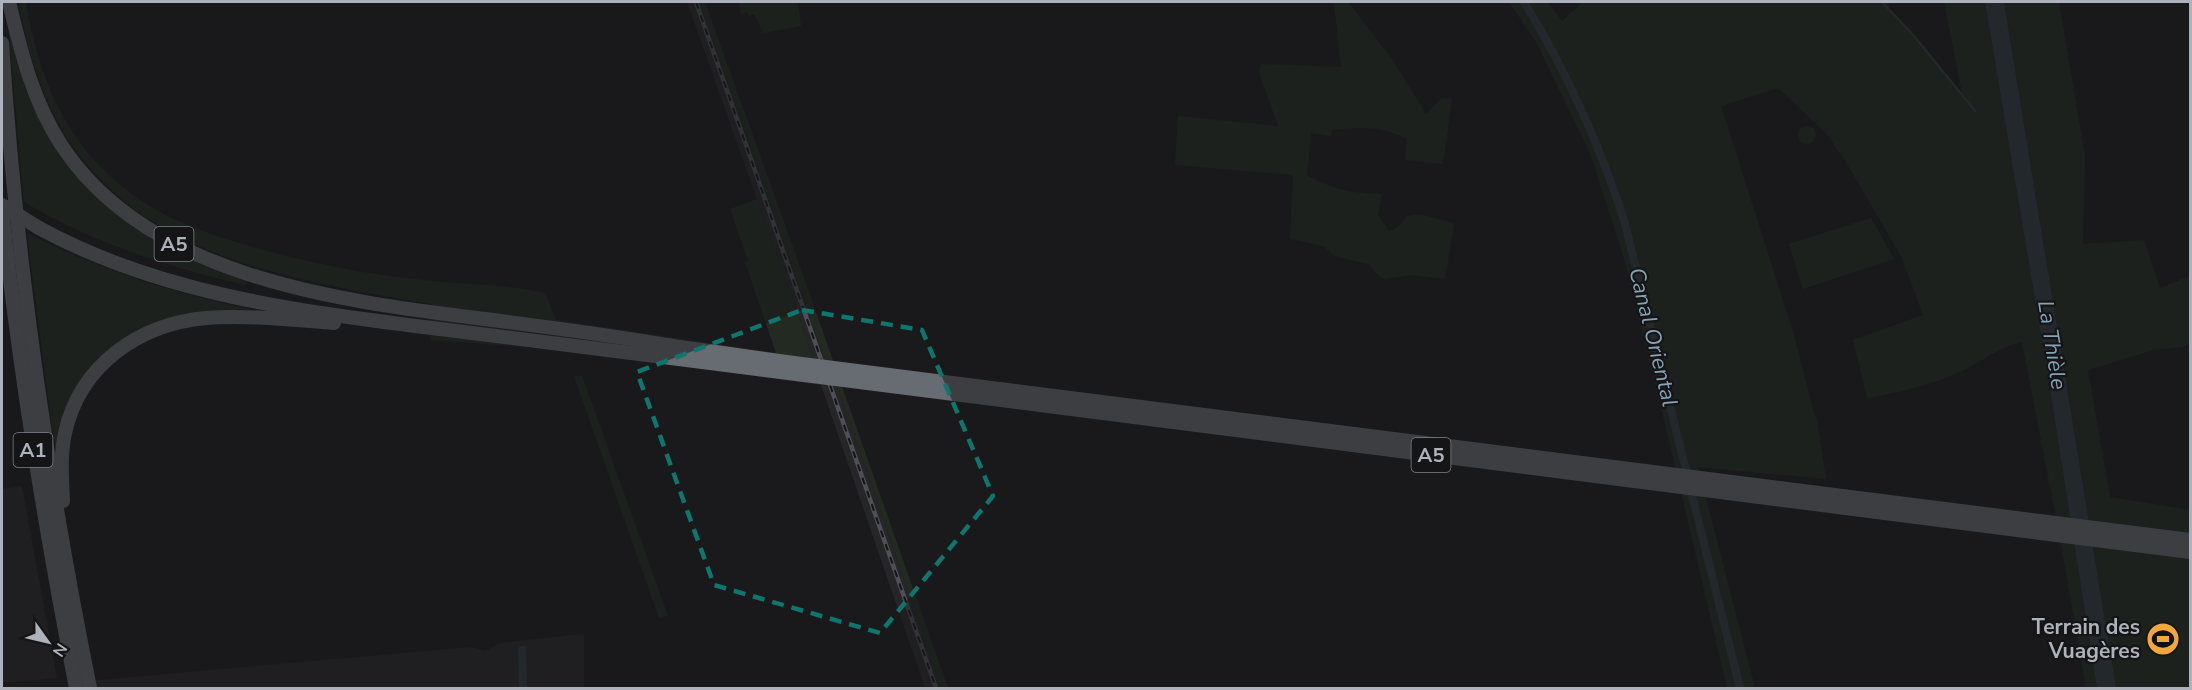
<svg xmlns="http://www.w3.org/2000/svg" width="2192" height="690" font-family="'Nunito Sans',sans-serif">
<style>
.built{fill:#262629}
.green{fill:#222a22}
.water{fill:#303a40}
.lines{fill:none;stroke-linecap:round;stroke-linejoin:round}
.stream{stroke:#303a40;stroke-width:2}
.canal{stroke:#303a40;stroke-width:8}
.highway{stroke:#676b72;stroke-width:14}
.rail-casing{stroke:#4e5056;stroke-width:4.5}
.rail{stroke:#151517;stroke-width:2;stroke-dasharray:7;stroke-linecap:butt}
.highway-bridge{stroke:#676b72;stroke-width:14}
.marked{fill:none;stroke:#0f766e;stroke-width:4.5;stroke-dasharray:12 8;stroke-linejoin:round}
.labels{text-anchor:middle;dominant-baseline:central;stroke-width:4.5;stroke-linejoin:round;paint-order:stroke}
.shield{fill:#151517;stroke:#7f838a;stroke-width:1.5}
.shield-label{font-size:20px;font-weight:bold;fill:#adb2bb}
.poi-label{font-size:21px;font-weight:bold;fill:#adb2bb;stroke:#151517;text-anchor:end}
.water-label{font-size:22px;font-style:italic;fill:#85a2b5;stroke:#151517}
</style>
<rect width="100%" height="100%" fill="#1a1a1c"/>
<g class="built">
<polygon points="687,2 699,2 819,343 842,400 927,645 940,688 925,688 821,385 809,346"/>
<polygon points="22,486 57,678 2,683 2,489"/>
<polygon points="584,634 584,688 90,688 88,681 471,647 486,651 499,643"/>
</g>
<g class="green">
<path d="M19,2H26C42,102 85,178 180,222C203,232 229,240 253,247C306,262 359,273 414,279C458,285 501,283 545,293L556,320L776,353L745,262L748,261L730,209L757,199L809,346L821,385L569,350L430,340L432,304C230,271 57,236 19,2Z"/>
<polygon points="699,2 705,2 803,275 948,688 940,688 927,645 842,400 819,343"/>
<polygon points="739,2 798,2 801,26 764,33 754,14 749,16 747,12 741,14"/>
<path d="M1334,2H1348L1392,59L1426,114L1442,98L1452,99L1443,164L1405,160L1407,139C1382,126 1360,127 1332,130L1331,136L1311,133L1307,175C1334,190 1351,193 1382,194L1378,215L1389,231C1402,227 1399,224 1407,217C1415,210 1443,221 1454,223L1445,279L1413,275L1382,279L1368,264L1334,256L1324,246L1290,239L1293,175L1175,165L1178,116L1278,126L1259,72L1261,64L1341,67Z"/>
<path d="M1509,2H1548L1562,21L1583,2H1888L1889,9L1962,93L1944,2H1985L2049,383L2097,688H2086L2060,538L2022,342C2001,345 1984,361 1964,370C1929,386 1904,391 1867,398L1853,340L1923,315L1902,258L1846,162L1826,133L1778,88L1721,106L1794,335L1813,410L1817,420L1826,479L1698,467L1755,688H1727L1668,436L1624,258L1591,155L1536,42Z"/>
<polygon points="2004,2 2059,2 2085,157 2083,244 2144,240 2160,288 2190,276 2190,343 2182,347 2153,350 2088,370 2110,497 2190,510 2190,688 2116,688"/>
<path d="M8,24C15,52 21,80 34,106C65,170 114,224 179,252C201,262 225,269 248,278L246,285C168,267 93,243 24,202Z"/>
<circle cx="1807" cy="135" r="9"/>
<polygon points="1871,218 1894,259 1803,289 1789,244"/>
<path d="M27,233C107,274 190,298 278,315H207L103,358L56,459Z"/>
<polygon points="574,376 582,376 668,616 659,618"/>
</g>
<polygon class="water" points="1985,2 2004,2 2116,688 2097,688 2049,383"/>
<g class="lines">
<polyline class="stream" points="1882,2 1914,36 1976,112"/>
<g class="canal">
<path d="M1524,2C1566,70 1599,143 1624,220L1740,688"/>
<polyline points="522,650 523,688"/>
</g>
<g class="highway">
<path d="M9,2C21,52 33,102 62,146C149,278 340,301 485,319C548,327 611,335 673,346"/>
<path d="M2,43C16,260 47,475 90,688"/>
<path d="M2,209C19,370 45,529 76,688"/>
<path d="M39,228C160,294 297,311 432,328C512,338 592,348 671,358"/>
<polyline points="1354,434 2190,540"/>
<path d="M63,501C62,478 60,456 65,433C80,365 139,324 206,318C249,315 292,320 334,323"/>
</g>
<defs>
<polyline id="rail" points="696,2 936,688"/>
</defs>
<use href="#rail" class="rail-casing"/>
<use href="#rail" class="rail"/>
<g class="highway-bridge">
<polyline points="2,205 39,228"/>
<polyline points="673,346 794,363 1354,434"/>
<polyline points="671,358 2190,552"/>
</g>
</g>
<path d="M0 0H2192V690H0ZM802,310L922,330L993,496L880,633L714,585L637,372Z" fill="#1a1a1c" fill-opacity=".55" fill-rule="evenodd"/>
<path class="marked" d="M802,310L922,330L993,496L880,633L714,585L637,372Z"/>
<defs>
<symbol id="stadium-disc" viewBox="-11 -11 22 22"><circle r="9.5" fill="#f0a83e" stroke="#151517"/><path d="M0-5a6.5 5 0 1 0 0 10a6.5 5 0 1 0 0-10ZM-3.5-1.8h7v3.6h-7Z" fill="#111"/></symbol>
</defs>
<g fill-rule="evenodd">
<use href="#stadium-disc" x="2144" y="620" width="38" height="38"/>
</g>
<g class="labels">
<g class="shield">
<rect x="154.5" y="227" width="39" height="34" rx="4.5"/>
<rect x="13.5" y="433" width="39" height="34" rx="4.5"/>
<rect x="1411.5" y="438" width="39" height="34" rx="4.5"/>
</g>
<g class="shield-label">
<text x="174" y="244">A5</text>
<text x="33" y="450">A1</text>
<text x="1431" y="455">A5</text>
</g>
<g class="poi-label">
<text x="2140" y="627">Terrain des<tspan x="2140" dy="24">Vuagères</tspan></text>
</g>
<g class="water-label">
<text transform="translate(1653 337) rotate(76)">Canal Oriental</text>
<text transform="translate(2052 345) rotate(81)">La Thièle</text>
</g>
</g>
<rect width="2192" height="690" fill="none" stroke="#adb2bb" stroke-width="6"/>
<g transform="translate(48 642) rotate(124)" stroke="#151517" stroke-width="4.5" paint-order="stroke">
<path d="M0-4.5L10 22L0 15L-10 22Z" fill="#adb2bb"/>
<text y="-9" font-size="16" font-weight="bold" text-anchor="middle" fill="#adb2bb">N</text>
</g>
</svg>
